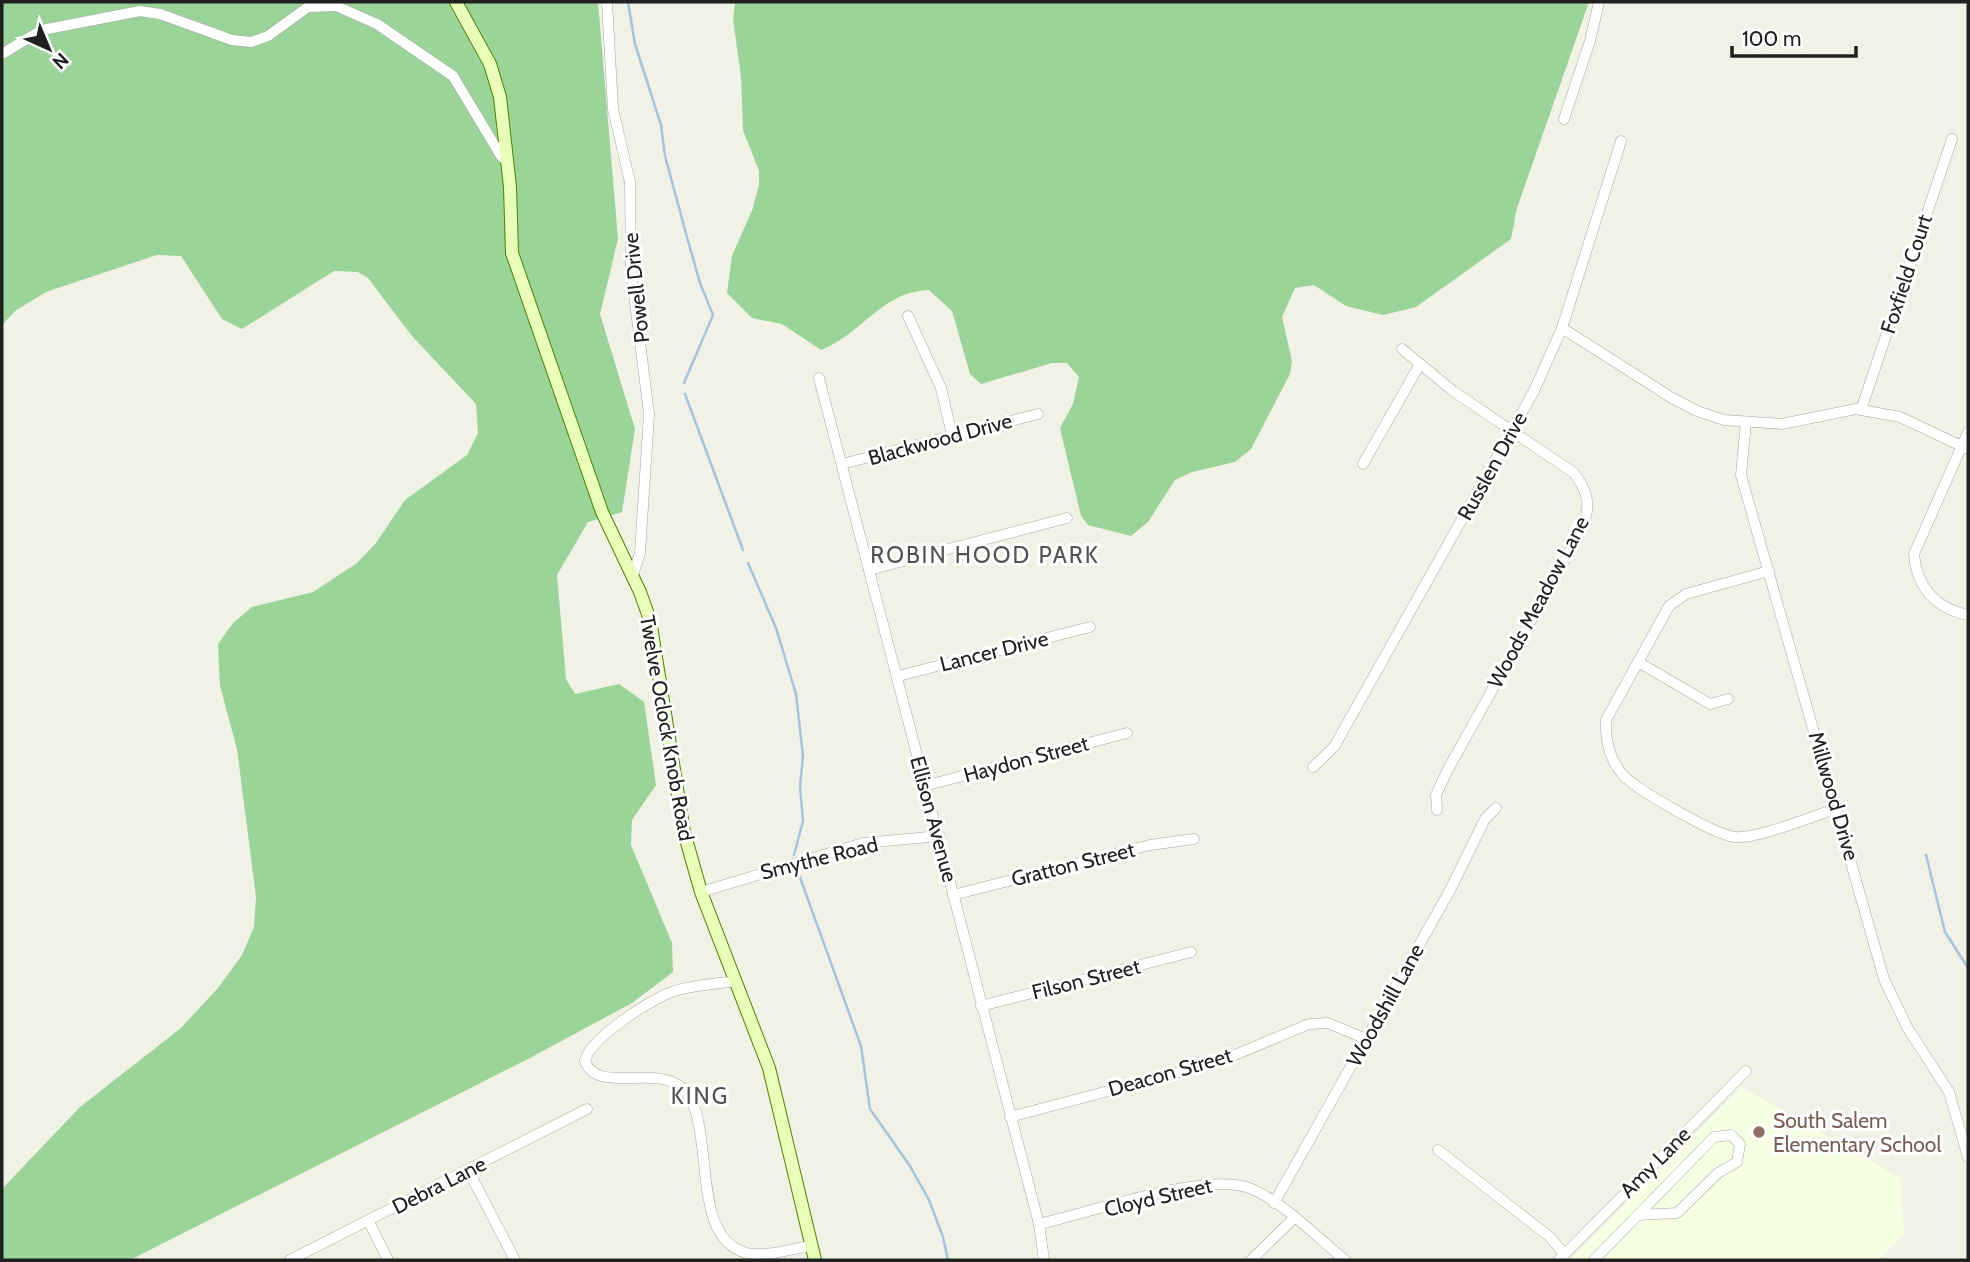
<svg xmlns="http://www.w3.org/2000/svg" width="1970" height="1262" font-family="Cabin,sans-serif">
<style>
.education{fill:#f7ffe2}
.forest{fill:#9ad498}
.lines{fill:none;stroke-linecap:round;stroke-linejoin:round}
.stream{stroke:#a3c4e2;stroke-width:2.5}
.street-casing{stroke:#a7a7a7;stroke-width:11}
.secondary-casing{stroke:#507f00;stroke-width:14}
.street{stroke:#fff;stroke-width:10}
.secondary{stroke:#e8ffb7;stroke-width:12}
.education-dot{fill:#8d6e63;stroke:#fff;stroke-width:2.5}
.labels{text-anchor:middle;dominant-baseline:central;stroke-width:6;stroke-linejoin:round;paint-order:stroke}
.street-label{font-size:21px;fill:#202020;stroke:#fff}
.education-label{font-size:21px;fill:#785e54;stroke:#fff;text-anchor:start}
.neighbourhood-label{font-size:23px;letter-spacing:2px;fill:#535353;stroke:#fff}
</style>
<rect width="100%" height="100%" fill="#f1f1e6"/>
<polygon class="education" points="1742,1087 1900,1178 1904,1234 1879,1260 1570,1260"/>
<g class="forest">
<polygon points="2,2 598,2 618,239 600,314 635,429 622,512 588,522 557,575 566,679 575,694 619,684 644,702 656,785 632,820 631,845 672,943 673,972 632,1003 528,1059 130,1260 2,1260 2,1189 80,1107 181,1028 218,988 242,955 254,927 256,897 237,749 220,686 218,644 233,623 252,607 313,592 357,563 376,543 405,500 467,455 478,433 476,404 412,336 368,278 358,272 334,271 242,329 222,319 181,256 157,255 46,292 15,311 2,325"/>
<path d="M735,2H1589L1517,208L1511,239L1416,307L1383,315L1346,306L1314,285L1295,288L1282,317L1292,361L1290,374L1251,449L1235,462L1192,472L1175,480L1148,522L1131,536L1088,525L1081,516L1060,428L1073,404L1079,377L1067,363H1052L981,384L970,374L952,311L929,290C882,291 862,334 821,350L782,324L752,318L727,293L732,256L753,208L759,184V171L743,130L741,77L733,19Z"/>
</g>
<g class="lines">
<g class="stream">
<polyline points="628,2 635,44 661,125 665,156 685,230 700,283 713,315 684,383"/>
<polyline points="685,394 743,550"/>
<polyline points="748,563 776,628 796,694 803,756 800,787 803,821 794,855"/>
<polyline points="1926,855 1945,932 1968,968"/>
<polyline points="798,872 861,1046 870,1109 910,1166 929,1200 943,1237 948,1260"/>
</g>
<defs>
<g id="street">
<polyline points="607,2 613,109 630,182 631,271 649,414 640,553 633,575"/>
<polyline points="2,54 42,30 140,11 160,14 232,40 251,42 268,36 308,7 336,6 377,24 453,76 501,156 508,162"/>
<polyline points="1564,119 1590,41 1599,2"/>
<polyline points="908,316 941,388 952,435"/>
<polyline points="1562,328 1672,398 1697,411 1724,420 1782,424 1856,409 1900,417 1968,449"/>
<path d="M1402,349L1453,391L1574,473C1588,492 1591,505 1583,527L1447,771L1436,795L1437,810"/>
<polyline points="819,378 1039,1224 1044,1260"/>
<polyline points="1861,410 1952,139"/>
<polyline points="1746,422 1741,475 1884,979 1907,1027 1949,1092 1968,1157"/>
<path d="M1968,432L1914,554C1917,588 1935,608 1968,615"/>
<polyline points="842,464 1038,414"/>
<polyline points="1363,464 1420,364"/>
<polyline points="869,570 1067,518"/>
<path d="M1769,571L1686,594L1669,606L1606,720C1605,740 1609,759 1623,775C1637,790 1715,835 1735,837C1758,839 1813,816 1838,808"/>
<polyline points="1638,662 1710,704 1728,699"/>
<polyline points="898,676 1090,627"/>
<polyline points="1313,767 1334,747 1534,391 1562,328 1621,141"/>
<polyline points="924,786 1127,733"/>
<polyline points="701,892 863,843 940,836"/>
<polyline points="953,895 1150,845 1194,839"/>
<path d="M736,981C715,984 692,985 672,992C651,999 589,1039 585,1061C596,1094 654,1065 681,1087C719,1118 686,1239 747,1253C766,1257 791,1249 810,1246"/>
<polyline points="981,1006 1191,952"/>
<polyline points="1010,1117 1218,1062 1309,1024 1328,1023 1366,1039"/>
<polyline points="1438,1150 1550,1237 1564,1254"/>
<polyline points="468,1170 515,1260"/>
<polyline points="1274,1203 1449,892 1485,819 1496,808"/>
<polyline points="368,1220 388,1260"/>
<path d="M1039,1224C1090,1213 1208,1170 1252,1189C1284,1203 1318,1238 1345,1260"/>
<polyline points="290,1260 587,1109"/>
<polyline points="1251,1260 1293,1219"/>
<polyline points="1559,1260 1746,1071"/>
<polyline points="1594,1260 1714,1137 1731,1135 1740,1144 1737,1162 1718,1173 1677,1213 1639,1215"/>
</g>
<polyline id="secondary" points="456,2 490,64 500,97 510,187 512,253 602,512 640,592 650,620 684,832 701,892 769,1068 815,1260"/>
</defs>
<use href="#street" class="street-casing"/>
<use href="#secondary" class="secondary-casing"/>
<use href="#street" class="street"/>
<use href="#secondary" class="secondary"/>
</g>
<circle class="education-dot" cx="1759" cy="1132" r="7"/>
<g class="labels">
<g class="street-label">
<text transform="translate(1906 274) rotate(-72)">Foxfield Court</text>
<text transform="translate(636 288) rotate(-96)">Powell Drive</text>
<text transform="translate(940 439) rotate(-15)">Blackwood Drive</text>
<text transform="translate(1492 466) rotate(-61)">Russlen Drive</text>
<text transform="translate(1538 602) rotate(-62)">Woods Meadow Lane</text>
<text transform="translate(994 651) rotate(-14)">Lancer Drive</text>
<text transform="translate(667 728) rotate(80)">Twelve Oclock Knob Road</text>
<text transform="translate(1026 759) rotate(-15)">Haydon Street</text>
<text transform="translate(1834 796) rotate(74)">Millwood Drive</text>
<text transform="translate(934 819) rotate(75)">Ellison Avenue</text>
<text transform="translate(819 858) rotate(-14)">Smythe Road</text>
<text transform="translate(1073 864) rotate(-14)">Gratton Street</text>
<text transform="translate(1086 979) rotate(-14)">Filson Street</text>
<text transform="translate(1385 1005) rotate(-61)">Woodshill Lane</text>
<text transform="translate(1170 1072) rotate(-16)">Deacon Street</text>
<text transform="translate(1655 1162) rotate(-45)">Amy Lane</text>
<text transform="translate(439 1185) rotate(-27)">Debra Lane</text>
<text transform="translate(1158 1197) rotate(-13)">Cloyd Street</text>
</g>
<g class="education-label">
<text x="1773" y="1120">South Salem<tspan x="1773" dy="24">Elementary School</tspan></text>
</g>
<g class="neighbourhood-label">
<text x="985" y="555">ROBIN HOOD PARK</text>
<text x="700" y="1096">KING</text>
</g>
</g>
<rect width="1970" height="1262" fill="none" stroke="#202020" stroke-width="7"/>
<g transform="translate(49 49) rotate(136)" stroke="#ffffff" stroke-width="5" paint-order="stroke">
<path d="M0-5L12 26L0 18L-12 26Z" fill="#202020"/>
<text y="-10" font-size="19" font-weight="bold" text-anchor="middle" fill="#202020">N</text>
</g>
<path d="M1732 46v10h124v-10" fill="none" stroke="#202020" stroke-width="3.5"/>
<text x="1742" y="46" font-size="21" fill="#202020" stroke="#ffffff" stroke-width="5" paint-order="stroke">100 m</text>
</svg>
